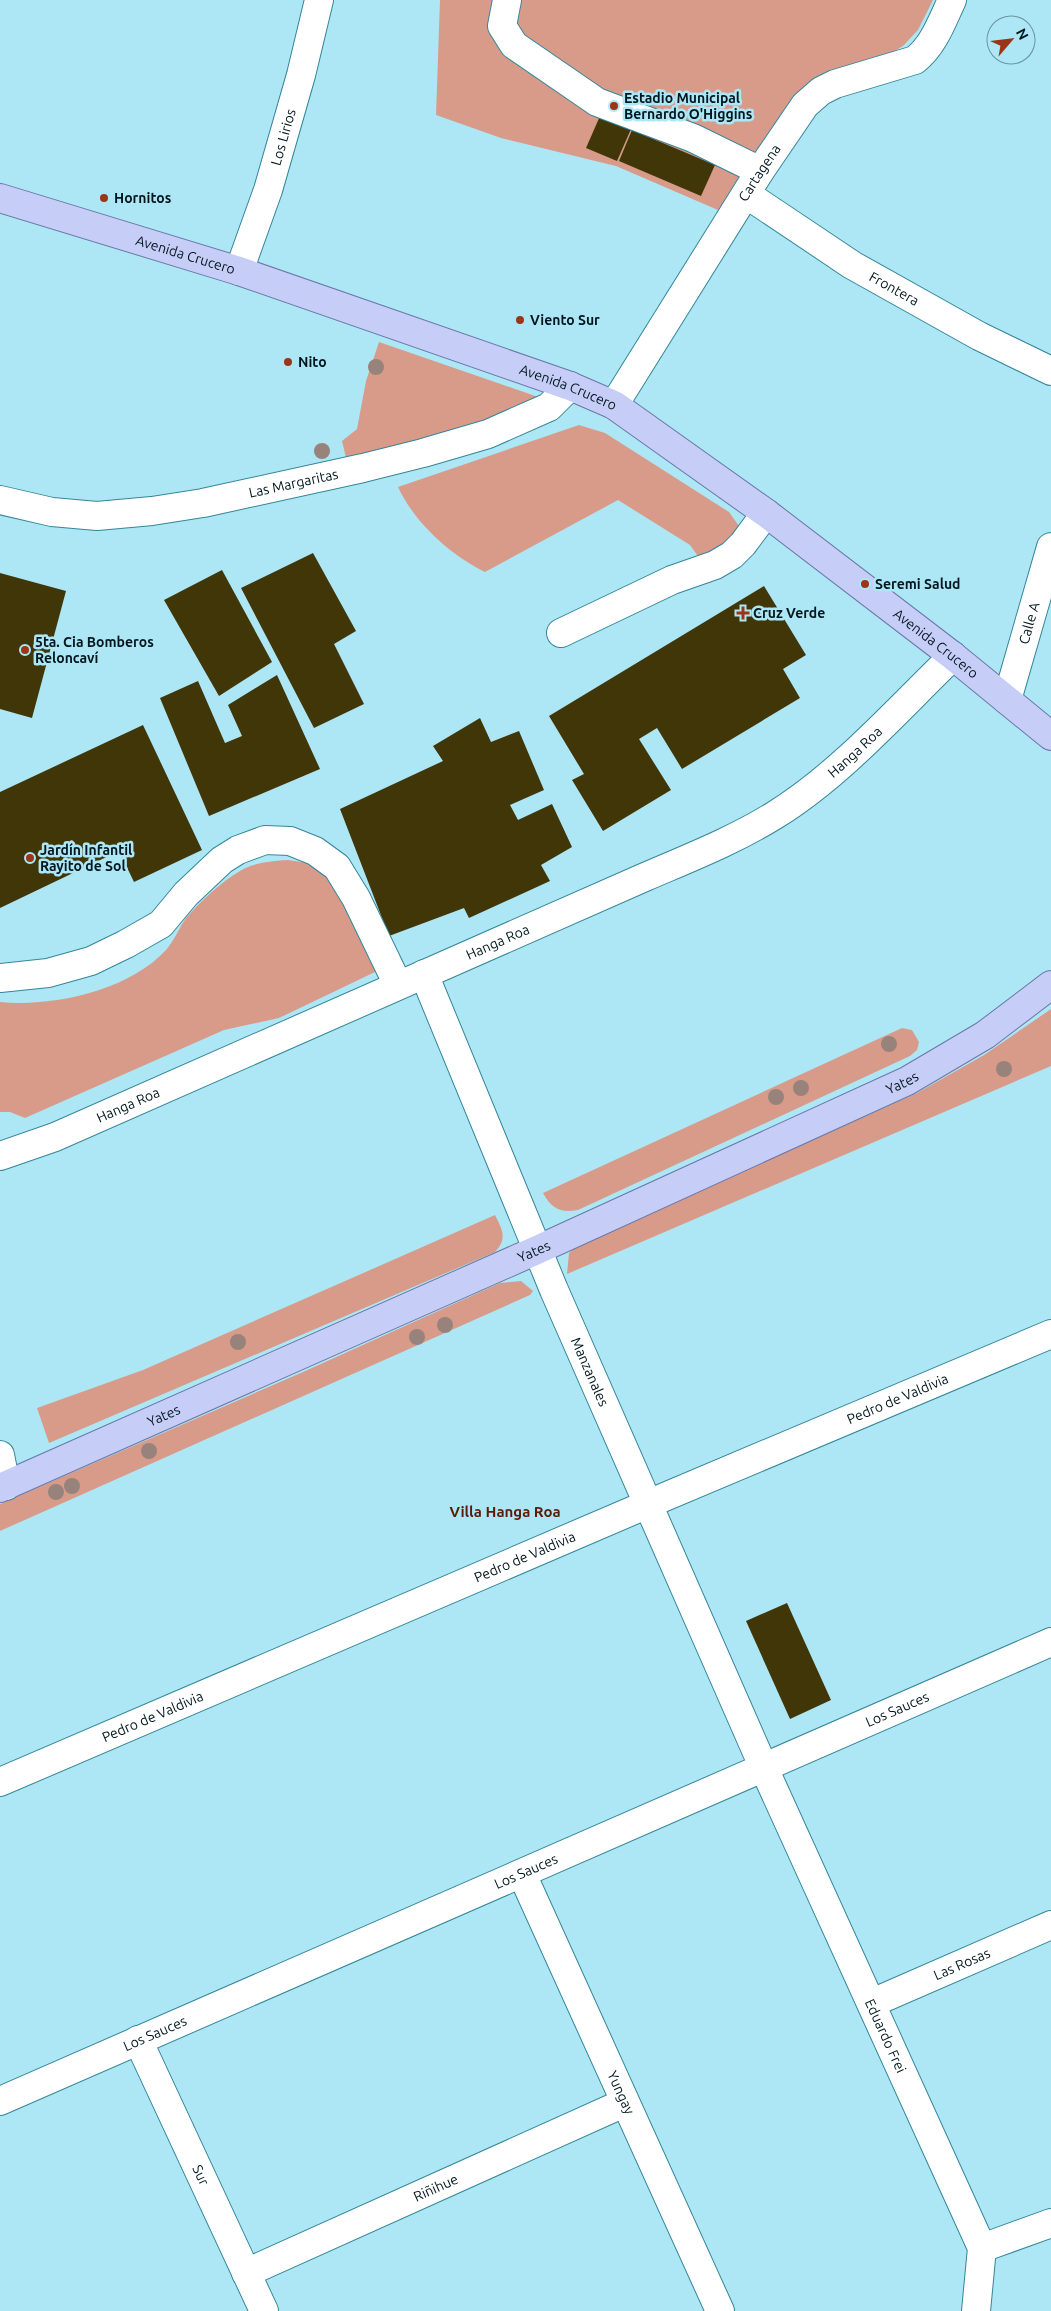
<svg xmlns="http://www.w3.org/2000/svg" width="1051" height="2311" font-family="Ubuntu,sans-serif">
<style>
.green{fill:#d89b8a}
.building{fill:#403608}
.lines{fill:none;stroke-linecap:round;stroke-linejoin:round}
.minor-casing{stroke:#348699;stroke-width:30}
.major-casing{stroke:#6978a7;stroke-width:30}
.minor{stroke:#fff;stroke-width:28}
.major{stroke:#c6cdf7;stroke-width:28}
.tree{fill:#98827c}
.poi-dot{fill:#9c3517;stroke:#ade7f6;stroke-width:2}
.labels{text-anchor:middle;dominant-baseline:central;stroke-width:5;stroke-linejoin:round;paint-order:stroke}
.poi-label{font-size:14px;font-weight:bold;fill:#02171d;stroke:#ade7f6;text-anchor:start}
.street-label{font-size:14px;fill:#02171d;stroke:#ade7f6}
.neighbourhood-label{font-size:15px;font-weight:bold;fill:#5c1a07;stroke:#ade7f6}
</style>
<rect width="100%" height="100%" fill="#ade7f6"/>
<g class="green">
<polygon points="440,0 933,0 918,30 903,46 893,52 833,70 750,166 718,210 616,166 501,138 436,115"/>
<polygon points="379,342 544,399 541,404 347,462 342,441 357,429 366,381"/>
<path d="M579,425L605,433L729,512L739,526L734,539L700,559L690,545L618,500L485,572C449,554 415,523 398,487Z"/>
<path d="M288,860L308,863L327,872L377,964L375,972L279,1018L224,1030L25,1118L10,1112H0V1002C53,1007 128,991 166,950C174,941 179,928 186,918C201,901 221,882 240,871C255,862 272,861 288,860Z"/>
<polygon points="1051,1009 1051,1066 567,1274 569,1253 577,1246 917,1093 984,1055"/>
<path d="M902,1028L912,1030L919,1042L917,1050L910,1056L578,1210C560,1213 552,1209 543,1193Z"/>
<path d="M495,1215C502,1229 508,1239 495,1252L49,1443L37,1408L143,1370Z"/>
<polygon points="521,1281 533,1291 530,1295 0,1531 0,1504 303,1372 500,1283"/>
</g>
<g class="building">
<polygon points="600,116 631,129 617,161 586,148"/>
<polygon points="632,130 715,165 701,196 619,161"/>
<polygon points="313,553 356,631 334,644 364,704 314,728 241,588"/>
<polygon points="222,570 272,662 219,696 164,600"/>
<polygon points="0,573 66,591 32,718 0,709"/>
<polygon points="764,586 806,655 783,669 800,698 682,769 657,728 639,739 671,790 603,831 572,780 584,774 549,716"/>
<polygon points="277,675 320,769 209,816 160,698 198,681 225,743 242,736 228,705"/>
<polygon points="480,718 491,742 519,731 544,790 510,805 518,820 552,804 572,847 541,865 550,881 469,918 464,908 389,936 340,809 443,761 433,746"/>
<polygon points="143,725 202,850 134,882 119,851 0,908 0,792"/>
<polygon points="787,1603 831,1700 790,1719 746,1621"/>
</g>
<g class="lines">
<defs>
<g id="minor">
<polyline points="507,0 502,26 514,45 597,102 693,138 760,171"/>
<path id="s1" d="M746,194L852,265L979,336L1051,371"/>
<path id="s2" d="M239,271L268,190L301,75L319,0"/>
<path id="s3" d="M614,405L760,171L805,105L821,91L835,84L915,60C934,45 942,21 952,0"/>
<path id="s4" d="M0,500L52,512L97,516L152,511L203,503L363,468L423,453L488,434L549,407L570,386"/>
<polyline points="561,633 672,580 715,565 732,555 743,544 766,513"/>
<path id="s5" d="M1007,700L1051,547"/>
<path id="s6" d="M424,974L554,1290L763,1766L982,2248L976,2311"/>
<polyline points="0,978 48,973 91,961 126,944 161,924 186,894 222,860 238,850 265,840 290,841 315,851 337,867 356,898 398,985"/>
<path id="s7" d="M0,1156L55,1137L645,877C689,858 735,840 775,815C841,774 897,710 953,656"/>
<polyline points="0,1455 6,1486 0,1484"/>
<path id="s8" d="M0,1782L648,1504L1051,1334"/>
<path id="s9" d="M522,1874L720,2311"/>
<path id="s10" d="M872,2003L1051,1925"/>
<path id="s11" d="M138,2040L264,2311"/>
<path id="s12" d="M0,2101L1051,1642"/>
<polyline points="982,2248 1051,2223"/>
<path id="s13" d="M246,2273L624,2103"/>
</g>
<g id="major">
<path id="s14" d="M0,198L239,271L570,386L614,405L766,513L953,656L1051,736"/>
<path id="s15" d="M0,1488L537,1250L907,1081L985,1035L1051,985"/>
</g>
</defs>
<use href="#minor" class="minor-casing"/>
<use href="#major" class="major-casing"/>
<use href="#minor" class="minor"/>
<use href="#major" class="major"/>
</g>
<g class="tree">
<circle cx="376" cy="367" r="8"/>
<circle cx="322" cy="451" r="8"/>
<circle cx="889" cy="1044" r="8"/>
<circle cx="1004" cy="1069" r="8"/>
<circle cx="801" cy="1088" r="8"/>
<circle cx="776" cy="1097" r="8"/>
<circle cx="445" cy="1325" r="8"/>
<circle cx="417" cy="1337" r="8"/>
<circle cx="238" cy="1342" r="8"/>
<circle cx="149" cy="1451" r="8"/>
<circle cx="72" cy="1486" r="8"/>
<circle cx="56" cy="1492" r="8"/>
</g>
<g class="poi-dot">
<circle cx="614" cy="106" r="5"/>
<circle cx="104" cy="198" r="5"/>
<circle cx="520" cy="320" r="5"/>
<circle cx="288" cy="362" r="5"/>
<circle cx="865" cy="584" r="5"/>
<path d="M740.5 605.5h5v5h5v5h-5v5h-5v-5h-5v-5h5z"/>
<circle cx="25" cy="650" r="5"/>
<circle cx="30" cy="858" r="5"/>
</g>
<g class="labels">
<g class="poi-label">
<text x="624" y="98">Estadio Municipal<tspan x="624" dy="16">Bernardo O'Higgins</tspan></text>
<text x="114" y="198">Hornitos</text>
<text x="530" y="320">Viento Sur</text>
<text x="298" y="362">Nito</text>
<text x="875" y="584">Seremi Salud</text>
<text x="753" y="613">Cruz Verde</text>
<text x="35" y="642">5ta. Cia Bomberos<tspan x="35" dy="16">Reloncaví</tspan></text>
<text x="40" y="850">Jardín Infantil<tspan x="40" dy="16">Rayito de Sol</tspan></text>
</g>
<g class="street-label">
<text stroke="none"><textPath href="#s2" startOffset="141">Los Lirios</textPath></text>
<text stroke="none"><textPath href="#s3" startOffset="274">Cartagena</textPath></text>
<text stroke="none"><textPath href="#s14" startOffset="194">Avenida Crucero</textPath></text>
<text stroke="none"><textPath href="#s1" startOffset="176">Frontera</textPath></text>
<text stroke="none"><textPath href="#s14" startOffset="599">Avenida Crucero</textPath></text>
<text stroke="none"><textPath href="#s4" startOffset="298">Las Margaritas</textPath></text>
<text stroke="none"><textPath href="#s5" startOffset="80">Calle A</textPath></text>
<text stroke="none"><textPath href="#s14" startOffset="1049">Avenida Crucero</textPath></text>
<text stroke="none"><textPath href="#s7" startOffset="949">Hanga Roa</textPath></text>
<text stroke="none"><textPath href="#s7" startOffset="542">Hanga Roa</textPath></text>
<text stroke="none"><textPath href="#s15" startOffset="989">Yates</textPath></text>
<text stroke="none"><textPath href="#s7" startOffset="138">Hanga Roa</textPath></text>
<text stroke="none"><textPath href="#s15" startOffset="584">Yates</textPath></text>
<text stroke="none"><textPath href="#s6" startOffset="431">Manzanales</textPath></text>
<text stroke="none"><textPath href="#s8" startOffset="976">Pedro de Valdivia</textPath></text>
<text stroke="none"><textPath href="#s15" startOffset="179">Yates</textPath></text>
<text stroke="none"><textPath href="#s8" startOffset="571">Pedro de Valdivia</textPath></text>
<text stroke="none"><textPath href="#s12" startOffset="979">Los Sauces</textPath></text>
<text stroke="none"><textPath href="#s8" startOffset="166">Pedro de Valdivia</textPath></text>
<text stroke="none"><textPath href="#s12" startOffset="574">Los Sauces</textPath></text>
<text stroke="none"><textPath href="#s10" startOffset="98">Las Rosas</textPath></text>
<text stroke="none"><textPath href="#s12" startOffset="169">Los Sauces</textPath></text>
<text stroke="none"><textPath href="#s6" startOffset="1158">Eduardo Frei</textPath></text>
<text stroke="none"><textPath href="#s9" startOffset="240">Yungay</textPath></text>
<text stroke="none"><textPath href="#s11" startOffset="149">Sur</textPath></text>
<text stroke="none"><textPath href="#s13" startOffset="208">Riñihue</textPath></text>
</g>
<g class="neighbourhood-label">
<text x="505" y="1511">Villa Hanga Roa</text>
</g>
</g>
<g transform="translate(1011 40) rotate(62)"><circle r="24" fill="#ade7f6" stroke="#69949f"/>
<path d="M0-4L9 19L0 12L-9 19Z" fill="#9c3517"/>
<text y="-8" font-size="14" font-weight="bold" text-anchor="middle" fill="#02171d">N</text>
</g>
</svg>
